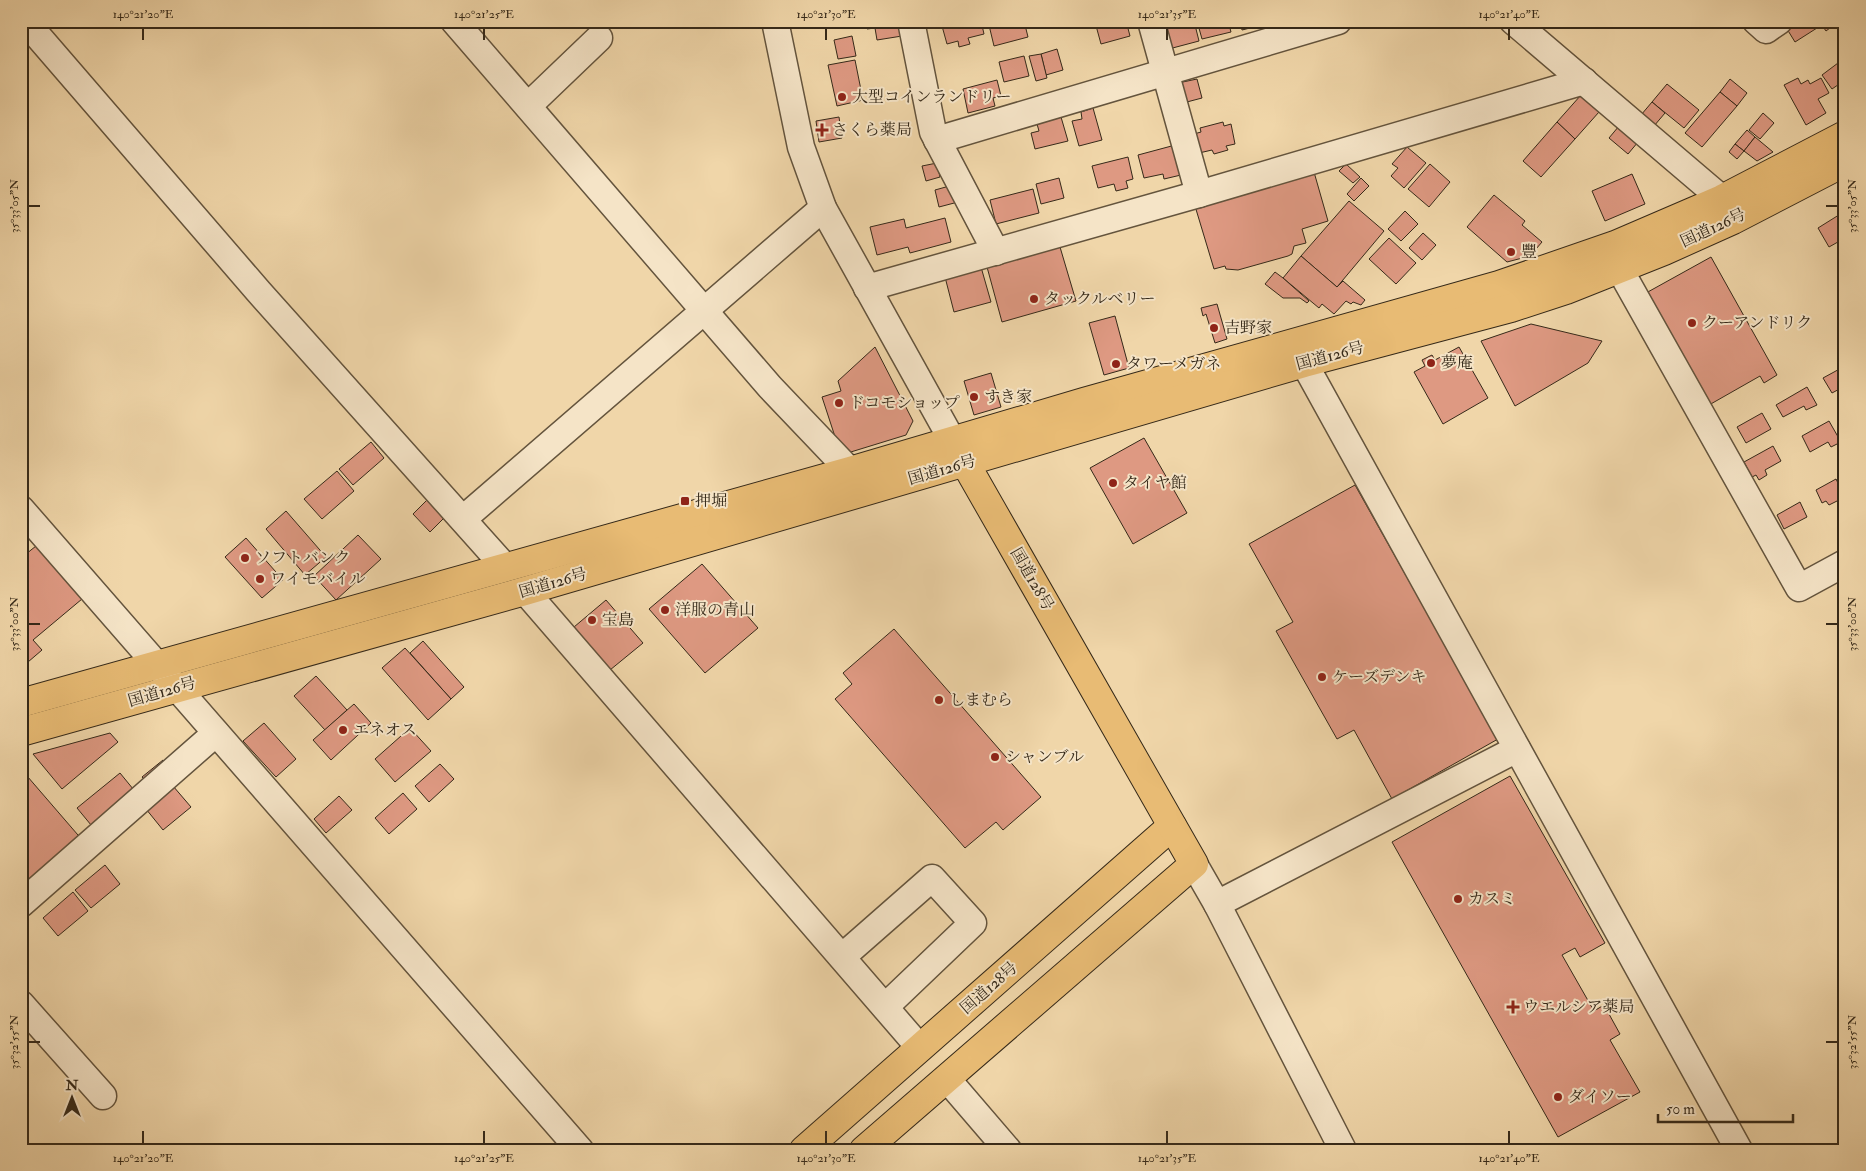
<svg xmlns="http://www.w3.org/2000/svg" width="1866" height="1171" font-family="'IM FELL Double Pica','Noto Serif JP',serif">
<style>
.building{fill:#de9982;stroke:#352919}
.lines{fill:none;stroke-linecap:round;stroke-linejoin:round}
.minor-casing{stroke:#64543d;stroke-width:29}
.highway-casing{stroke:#352919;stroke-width:30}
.minor{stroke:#f5e4c7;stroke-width:26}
.highway{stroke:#e8bb74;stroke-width:28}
.ticks{fill:none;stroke:#352919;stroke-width:2}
.poi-dot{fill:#8f2418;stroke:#f5e4c7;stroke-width:2}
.labels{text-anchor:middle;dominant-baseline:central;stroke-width:4;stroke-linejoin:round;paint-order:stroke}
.poi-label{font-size:16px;fill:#352919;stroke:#f5e4c7;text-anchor:start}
.street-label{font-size:16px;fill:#352919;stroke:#f5e4c7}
.neatline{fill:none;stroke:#352919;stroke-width:2}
.ticks-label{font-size:12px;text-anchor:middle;fill:#352919}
</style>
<rect width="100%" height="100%" fill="#f0d6a9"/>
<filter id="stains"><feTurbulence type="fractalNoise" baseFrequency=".004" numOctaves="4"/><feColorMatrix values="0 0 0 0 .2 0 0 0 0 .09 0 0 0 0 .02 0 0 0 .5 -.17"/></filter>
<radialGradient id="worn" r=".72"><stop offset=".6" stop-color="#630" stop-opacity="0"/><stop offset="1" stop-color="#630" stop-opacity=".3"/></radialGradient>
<g class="building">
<polygon points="866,21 900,21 902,36 877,40 875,28 867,29"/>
<polygon points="947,21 981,21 984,34 968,38 970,44 959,47 958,41 947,44 942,26 948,25"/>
<polygon points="988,21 1024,21 1028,37 994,46"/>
<polygon points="1126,21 1130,36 1101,44 1095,22"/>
<polygon points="1159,21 1194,21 1199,41 1165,50"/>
<polygon points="1197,21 1228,21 1231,32 1202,39"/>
<polygon points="1240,21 1270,21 1270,23 1242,30"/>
<polygon points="1798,21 1812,21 1817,28 1795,42 1787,29"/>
<polygon points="1819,21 1839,21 1826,31"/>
<polygon points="852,36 856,56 838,59 834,40"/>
<polygon points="1057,49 1063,70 1046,75 1041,54"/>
<polygon points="1041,54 1047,78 1036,81 1029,56"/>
<polygon points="1024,56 1029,76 1004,82 999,62"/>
<polygon points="855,60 863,100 837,106 828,65"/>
<polygon points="1842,60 1845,64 1845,80 1832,89 1822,75"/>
<polygon points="1798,78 1801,84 1808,80 1810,84 1821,78 1829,93 1818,99 1826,113 1806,125 1784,85"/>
<polygon points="1197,79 1202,98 1183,103 1178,83"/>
<polygon points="1730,79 1747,93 1737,106 1720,92"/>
<polygon points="997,80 1001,96 993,98 995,106 968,113 963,89"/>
<polygon points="1667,84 1699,110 1684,128 1652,102"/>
<polygon points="1720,92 1737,106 1702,147 1685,133"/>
<polygon points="1581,95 1599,112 1575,139 1557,122"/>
<polygon points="1652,102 1665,113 1654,126 1641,115"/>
<polygon points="1093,108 1102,140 1079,146 1072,121 1082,119 1081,112"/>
<polygon points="1763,113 1774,123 1760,139 1749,130"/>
<polygon points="839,117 842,138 819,142 816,121"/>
<polygon points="1061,117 1068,141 1035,149 1031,133 1039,131 1037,124"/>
<polygon points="1223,122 1224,126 1231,124 1235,144 1226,146 1228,150 1214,154 1212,150 1199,153 1194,134 1201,132 1200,128"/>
<polygon points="1557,122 1575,139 1541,177 1523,161"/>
<polygon points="1619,126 1638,142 1628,154 1609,138"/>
<polygon points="1747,130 1755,137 1744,151 1735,144"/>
<polygon points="1755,137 1773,152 1757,161 1744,151"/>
<polygon points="1179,144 1181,175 1164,179 1163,174 1144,178 1138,155"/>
<polygon points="1735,144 1744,151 1737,159 1729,152"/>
<polygon points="1407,147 1426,163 1404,188 1391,176 1398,168 1392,164"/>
<polygon points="1128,157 1133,179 1126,181 1128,188 1116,191 1114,184 1098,188 1092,166"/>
<polygon points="937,163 940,177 926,181 922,166"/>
<polygon points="1346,164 1360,177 1353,183 1339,171"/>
<polygon points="1430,164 1450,182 1429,207 1408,189"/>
<polygon points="1314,172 1328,221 1302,229 1306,243 1294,246 1292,254 1288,256 1238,270 1226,269 1225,266 1214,269 1195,206"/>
<polygon points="1632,174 1645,204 1605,221 1592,191"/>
<polygon points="1059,178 1064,198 1041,204 1036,184"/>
<polygon points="1361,178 1369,186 1354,201 1347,194"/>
<polygon points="953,185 958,202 939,207 935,190"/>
<polygon points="1033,189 1039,213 996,224 990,200"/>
<polygon points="1494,195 1525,221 1522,225 1542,242 1530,256 1507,262 1467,227"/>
<polygon points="1349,201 1384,231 1337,287 1301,256"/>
<polygon points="1405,211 1418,224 1401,241 1388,229"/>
<polygon points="1842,213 1845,218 1845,238 1829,247 1818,228"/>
<polygon points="945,218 951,242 910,253 908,247 877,255 870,227 904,219 906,228"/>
<polygon points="1423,233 1436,245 1422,260 1409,248"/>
<polygon points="1389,238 1416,263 1396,284 1369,259"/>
<polygon points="1060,247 1076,301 1002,322 987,267"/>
<polygon points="1301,256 1337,287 1343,281 1365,300 1361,305 1353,302 1351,304 1346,301 1334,314 1322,304 1319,308 1283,278"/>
<polygon points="1711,257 1777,375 1764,383 1760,376 1709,405 1646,293"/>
<polygon points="981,267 991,302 954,312 945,277"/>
<polygon points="1275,272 1283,278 1309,301 1307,303 1300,298 1283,298 1265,284"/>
<polygon points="1217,304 1227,339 1215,343 1206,314 1203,316 1201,308"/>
<polygon points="1115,316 1129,368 1104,375 1089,323"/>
<polygon points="1531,324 1602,341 1588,363 1515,406 1481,341"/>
<polygon points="875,347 913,421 906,435 841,455 822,397 841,391 838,381"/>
<polygon points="1459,347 1488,398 1443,424 1414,372 1425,366 1422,360 1432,355 1435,360"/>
<polygon points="1845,366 1845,386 1832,393 1823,378"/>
<polygon points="991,373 1001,407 974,415 964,381"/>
<polygon points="1807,387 1817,405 1806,410 1804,406 1783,417 1776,405"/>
<polygon points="1762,413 1771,429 1746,443 1737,427"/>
<polygon points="1829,421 1841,442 1831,447 1828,442 1810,452 1802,436"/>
<polygon points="1144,438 1187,513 1133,544 1090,468"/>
<polygon points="371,442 384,458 353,485 339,469"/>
<polygon points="1773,446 1781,461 1765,470 1767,475 1759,480 1756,475 1752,477 1744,462"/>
<polygon points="337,471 354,491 322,519 304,499"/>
<polygon points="1836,479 1845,497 1829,505 1826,501 1822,503 1816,490"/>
<polygon points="1355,485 1498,739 1392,799 1354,730 1337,739 1276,631 1293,622 1249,544"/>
<polygon points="427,500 444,518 430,532 413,514"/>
<polygon points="1800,502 1807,517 1784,529 1777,515"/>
<polygon points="286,511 326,557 305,575 266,529"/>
<polygon points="358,535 381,559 336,600 314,576"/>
<polygon points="246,538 283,580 262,598 225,557"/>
<polygon points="36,546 82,599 33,640 42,650 28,662 21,655 21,558"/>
<polygon points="702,564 758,628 705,673 649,609"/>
<polygon points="606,600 643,643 610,670 574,627"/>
<polygon points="894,629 1041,797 1003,830 996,822 965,848 835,699 852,684 843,673"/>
<polygon points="423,641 464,687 451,699 410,653"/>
<polygon points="405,648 451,699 428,720 382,668"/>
<polygon points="316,676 347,710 325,730 294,696"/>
<polygon points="354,704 371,723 331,760 313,740"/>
<polygon points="264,723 296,759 276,777 243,741"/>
<polygon points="410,728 431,751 395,782 375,759"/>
<polygon points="110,733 118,742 62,789 33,754"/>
<polygon points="163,760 171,769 150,786 142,777"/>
<polygon points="440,764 454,779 429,802 415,786"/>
<polygon points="21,769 84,842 33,886 21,873"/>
<polygon points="120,773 138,795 96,831 77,808"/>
<polygon points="1510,776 1605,943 1580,957 1575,948 1562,955 1594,1011 1604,1005 1620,1034 1610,1040 1640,1092 1558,1137 1392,842"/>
<polygon points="173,786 191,807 163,830 146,809"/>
<polygon points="403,793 417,809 389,834 375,818"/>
<polygon points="339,796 352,810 326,833 314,819"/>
<polygon points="105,865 120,884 91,908 75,890"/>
<polygon points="73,892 88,911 58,936 43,918"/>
</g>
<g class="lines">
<defs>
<g id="minor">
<polyline points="25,21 259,292 505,567"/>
<polyline points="454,21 770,387 850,471"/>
<polyline points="775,21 801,147 823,208 952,440"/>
<polyline points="911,21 933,132 996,252"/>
<polyline points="1151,21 1199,194"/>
<polyline points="1513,21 1722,199"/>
<polyline points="1756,21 1766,30 1779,21"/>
<polyline points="528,106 599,38"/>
<polyline points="937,140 1338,21"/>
<polyline points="1619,268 1799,588 1845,563"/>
<polyline points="867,288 1199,194 1584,81"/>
<polyline points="1304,363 1739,1150"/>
<polyline points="21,509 580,1150"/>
<polyline points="463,519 823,208"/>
<polyline points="525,591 920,1048"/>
<polyline points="1194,864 1217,904 1343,1150"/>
<polyline points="21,904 216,733"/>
<polyline points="1217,904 1517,749"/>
<polyline points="842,957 932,878 973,923 885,1007"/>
<polyline points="21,1004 103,1096"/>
<polyline points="947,1079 1008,1150"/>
</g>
<g id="highway">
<polyline points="21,703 850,471 1084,402 1499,285 1615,245 1722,199 1845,135"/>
<polyline points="21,732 525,591 1304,363 1511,308 1566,290 1664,251 1733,220 1845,162"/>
<polyline points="804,1150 1172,826"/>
<polyline points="864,1150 1194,864 956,447"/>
</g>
</defs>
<use href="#minor" class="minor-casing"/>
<use href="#highway" class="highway-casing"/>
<use href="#minor" class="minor"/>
<use href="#highway" class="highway"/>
</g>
<path class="ticks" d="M143,28V40M484,28V40M826,28V40M1167,28V40M1509,28V40M28,206H40M1826,206H1838M28,624H40M1826,624H1838M28,1042H40M1826,1042H1838M143,1131V1144M484,1131V1144M826,1131V1144M1167,1131V1144M1509,1131V1144"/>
<g class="poi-dot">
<circle cx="842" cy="97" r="5"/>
<path d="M819.5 122.5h5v5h5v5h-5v5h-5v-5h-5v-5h5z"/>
<circle cx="1511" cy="252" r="5"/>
<circle cx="1034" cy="299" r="5"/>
<circle cx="1692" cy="323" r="5"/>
<circle cx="1214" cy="328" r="5"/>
<circle cx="1431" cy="363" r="5"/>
<circle cx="1116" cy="364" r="5"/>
<circle cx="974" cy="397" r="5"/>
<circle cx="839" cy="403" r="5"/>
<circle cx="1113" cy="483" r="5"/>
<rect x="680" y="496" width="10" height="10" rx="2.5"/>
<circle cx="245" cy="558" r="5"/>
<circle cx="260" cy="579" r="5"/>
<circle cx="665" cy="610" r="5"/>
<circle cx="592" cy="620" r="5"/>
<circle cx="1322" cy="677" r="5"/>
<circle cx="939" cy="700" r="5"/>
<circle cx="343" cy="730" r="5"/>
<circle cx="995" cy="757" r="5"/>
<circle cx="1458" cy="899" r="5"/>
<path d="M1510.5 999.5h5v5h5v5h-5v5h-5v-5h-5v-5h5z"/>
<circle cx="1558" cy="1097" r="5"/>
</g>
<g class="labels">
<g class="poi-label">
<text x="852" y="97">大型コインランドリー</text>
<text x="832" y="130">さくら薬局</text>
<text x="1521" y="252">豐</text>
<text x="1044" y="299">タックルベリー</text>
<text x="1702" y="323">クーアンドリク</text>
<text x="1224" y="328">吉野家</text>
<text x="1441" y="363">夢庵</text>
<text x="1126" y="364">タワーメガネ</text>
<text x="984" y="397">すき家</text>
<text x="849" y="403">ドコモショップ</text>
<text x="1123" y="483">タイヤ館</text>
<text x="695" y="501">押堀</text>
<text x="255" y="558">ソフトバンク</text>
<text x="270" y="579">ワイモバイル</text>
<text x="675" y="610">洋服の青山</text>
<text x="602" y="620">宝島</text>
<text x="1332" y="677">ケーズデンキ</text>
<text x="949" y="700">しまむら</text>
<text x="353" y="730">エネオス</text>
<text x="1005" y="757">シャンブル</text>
<text x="1468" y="899">カスミ</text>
<text x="1523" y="1007">ウエルシア薬局</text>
<text x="1568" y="1097">ダイソー</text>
</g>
<g class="street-label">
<text transform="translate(1713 228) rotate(-25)">国道126号</text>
<text transform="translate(1330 356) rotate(-15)">国道126号</text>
<text transform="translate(942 470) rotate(-16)">国道126号</text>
<text transform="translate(1032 579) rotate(60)">国道128号</text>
<text transform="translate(553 583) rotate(-16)">国道126号</text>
<text transform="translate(162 692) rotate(-16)">国道126号</text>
<text transform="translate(989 988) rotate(-41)">国道128号</text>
</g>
</g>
<rect width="1866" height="1171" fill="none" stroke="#f0d6a9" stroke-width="55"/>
<g transform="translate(72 1098)" stroke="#f5e4c7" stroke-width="4" paint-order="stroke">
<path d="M0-4L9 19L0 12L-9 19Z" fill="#352919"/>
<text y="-8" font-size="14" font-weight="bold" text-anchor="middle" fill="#352919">N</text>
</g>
<path d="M1658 1114v8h135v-8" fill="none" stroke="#352919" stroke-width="2.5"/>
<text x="1666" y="1114" font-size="15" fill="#352919" stroke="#f5e4c7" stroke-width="4" paint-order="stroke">50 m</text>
<rect x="28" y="28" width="1810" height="1116" class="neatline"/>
<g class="ticks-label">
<text x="143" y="18">140°21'20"E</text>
<text x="484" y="18">140°21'25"E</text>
<text x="826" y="18">140°21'30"E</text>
<text x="1167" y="18">140°21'35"E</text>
<text x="1509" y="18">140°21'40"E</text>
<text transform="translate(14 206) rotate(-90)" y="4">35°33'05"N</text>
<text transform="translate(1852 206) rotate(-90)" y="4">35°33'05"N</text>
<text transform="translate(14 624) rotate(-90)" y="4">35°33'00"N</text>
<text transform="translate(1852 624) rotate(-90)" y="4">35°33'00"N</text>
<text transform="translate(14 1042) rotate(-90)" y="4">35°32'55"N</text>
<text transform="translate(1852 1042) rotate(-90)" y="4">35°32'55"N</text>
<text x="143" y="1162">140°21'20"E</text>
<text x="484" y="1162">140°21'25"E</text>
<text x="826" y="1162">140°21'30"E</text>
<text x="1167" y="1162">140°21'35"E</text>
<text x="1509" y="1162">140°21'40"E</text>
</g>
<rect width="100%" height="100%" filter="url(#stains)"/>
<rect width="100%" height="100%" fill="url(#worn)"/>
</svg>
